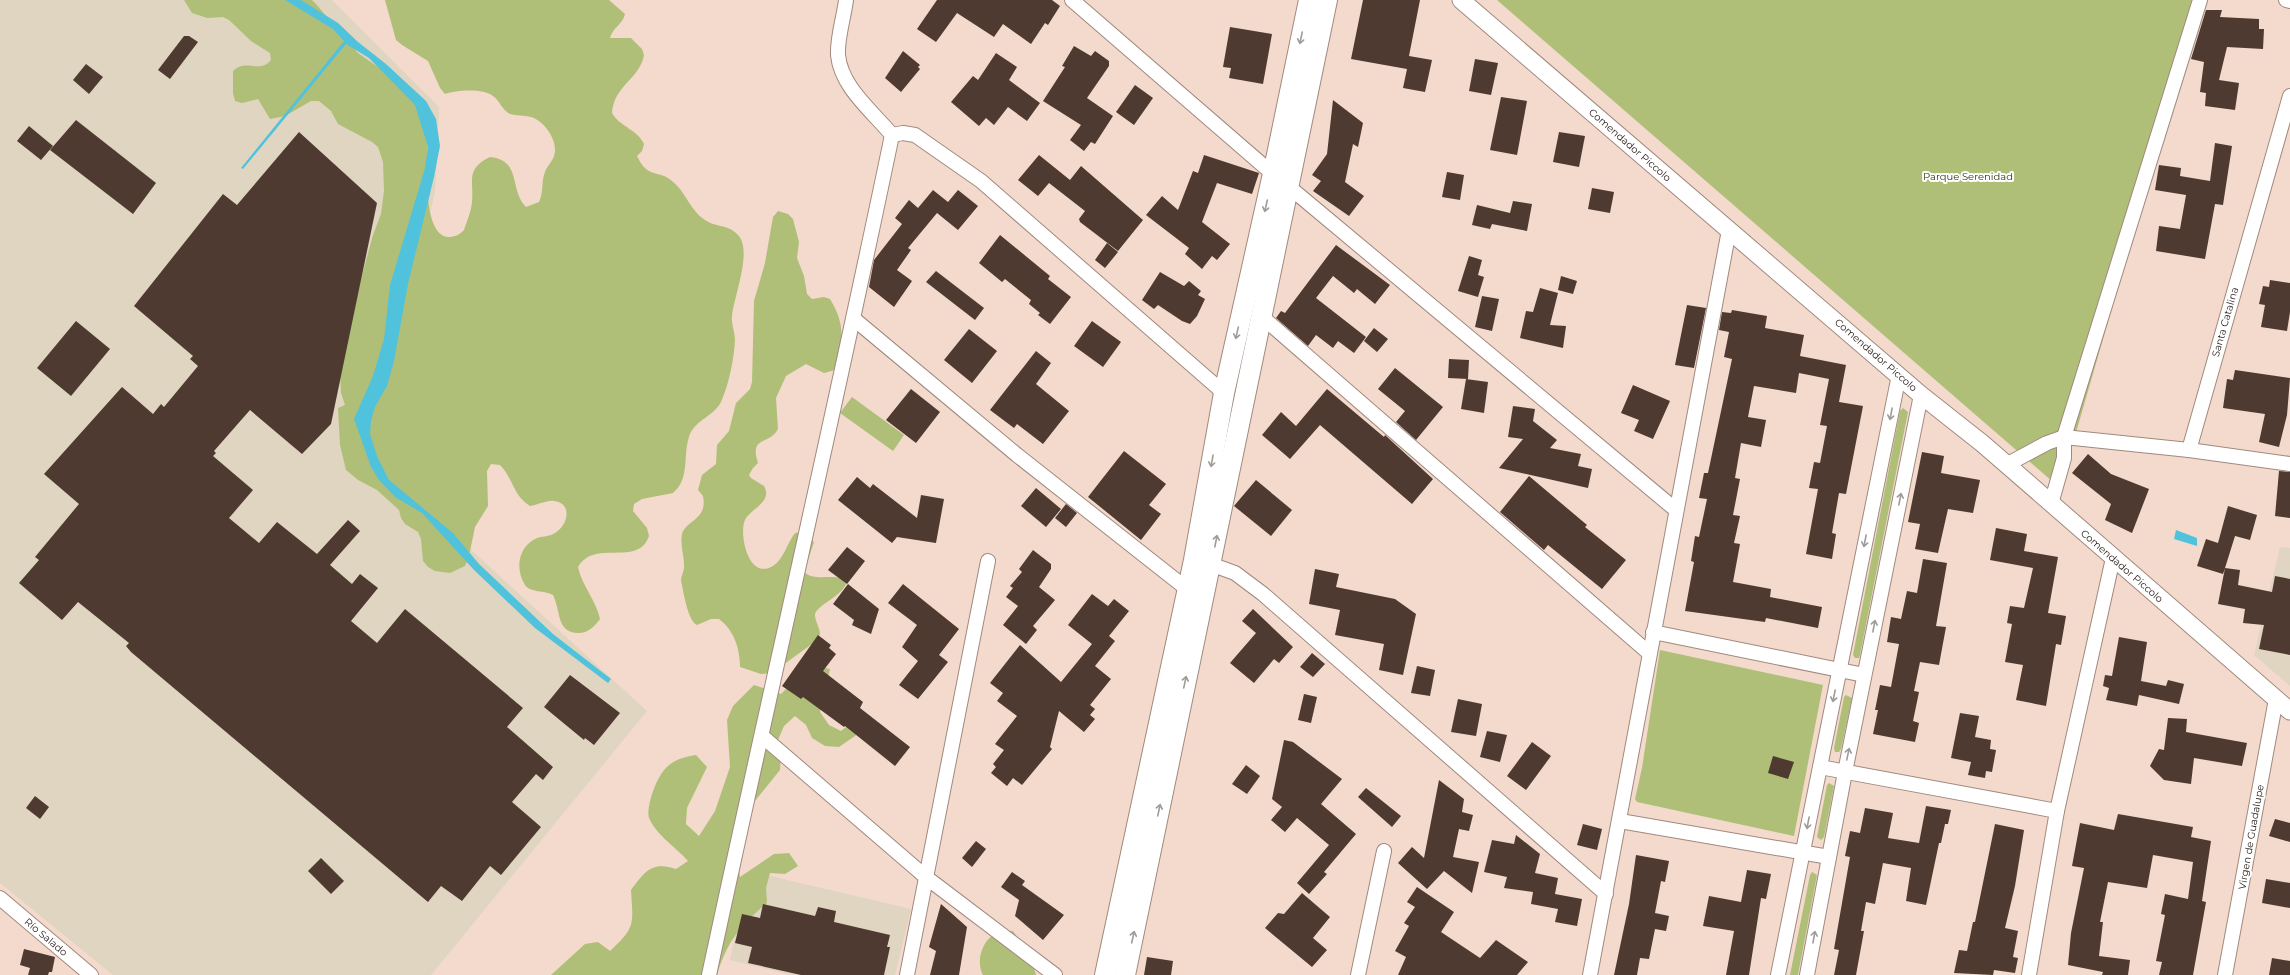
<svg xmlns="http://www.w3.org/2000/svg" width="2290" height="975" font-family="Montserrat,sans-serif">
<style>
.industrial{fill:#dfd5c0}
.green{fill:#b0bf77}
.water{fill:#51c2dc}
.building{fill:#4e3a30}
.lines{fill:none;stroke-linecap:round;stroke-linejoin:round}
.minor-casing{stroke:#a0897e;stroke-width:16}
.tertiary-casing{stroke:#a0897e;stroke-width:19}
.secondary-casing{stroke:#a0897e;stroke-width:22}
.minor{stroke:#fff;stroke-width:14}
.tertiary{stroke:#fff;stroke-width:17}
.secondary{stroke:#fff;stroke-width:20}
.oneway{stroke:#9f9b99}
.labels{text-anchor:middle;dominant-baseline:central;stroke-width:4;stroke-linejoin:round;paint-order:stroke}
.street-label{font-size:10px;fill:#2a211c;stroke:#fff}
.park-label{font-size:10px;fill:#2f3613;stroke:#fff}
</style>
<rect width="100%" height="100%" fill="#f3dacd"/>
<g class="industrial">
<polygon points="0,0 332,0 439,107 435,193 373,427 411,495 647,711 431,975 113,975 0,883"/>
<polygon points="2280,547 2290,548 2290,686 2254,655"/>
<polygon points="749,871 911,909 895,975 791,975 730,960"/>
</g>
<g class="green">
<path d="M184,0H312L315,3L358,53L395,79L429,121C429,142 418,234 448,237C455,237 459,235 464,230C467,221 471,212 472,202C474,181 465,169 490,157C522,160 509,190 526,207L539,202C544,192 541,181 545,172C547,166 552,162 554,156C559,142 545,121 531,117C524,115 516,116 510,114C502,110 500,101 493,96C483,88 457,90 445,94L440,88L428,61L402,45L396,40L385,0H609L625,14C623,24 613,27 610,38H631L642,49L644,55C640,79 614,85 612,113C620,127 637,129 644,144L642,151L637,156C648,180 659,169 672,181C686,192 690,210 705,220C717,228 729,224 739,236C752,253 734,296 732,316C731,324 735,332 735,340C734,359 729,384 721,402C714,416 697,419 690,434C682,454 691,478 673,493L642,499L634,504L633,511L647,528L649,536C638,568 595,538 578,567C582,586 596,600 600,619C595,626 589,632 580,633C556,634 561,611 553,595C545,590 530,593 525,585C515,569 518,548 535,539C541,536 549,537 555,533C568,526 573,503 554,501C547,500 538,505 530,506C513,496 513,478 500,465L491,464L487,471L488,506L475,527L469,556L465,566L450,573L435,571L428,567L423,561L421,539L418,532L405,524L401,518L399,510L377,490L358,480L346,470L340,445L338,408L345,405L341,393L340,372L361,279L373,235L381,214L384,191L383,162L378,147L372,142L338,124L331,111L319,101H311L285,116L270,119L258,99L242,103L235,101L233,93V71C246,58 260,74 271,60L270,53L251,41L229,20L223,17L207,18L192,13Z"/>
<polygon points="1497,0 2201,0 2060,488"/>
<path d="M778,211L788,214L793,219L799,242L797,258L804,276L807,294L812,299L824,297L830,299C846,325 843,342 835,370L824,373L806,364L786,376L776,398L778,429C769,446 749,435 758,463L753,468L749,475L751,478L764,486C774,503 747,509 744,523C740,538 749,580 773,566C784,559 787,543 795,533L802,532L814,542L804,572C814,581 829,575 842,578L846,584C840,598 816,605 815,615C815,621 820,628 820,634L816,641L772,673L761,674L740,667C740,649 734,630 719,619H711L697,625C688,622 683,590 681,580C681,575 685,570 684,565C684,555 680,545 682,534C686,520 708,520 703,496L698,490L702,475L716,464L717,445L729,431L736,403L750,389L752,382L754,301L765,263L773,217Z"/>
<polygon points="852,397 904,435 893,451 840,413"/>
<polygon points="1903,408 1908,412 1860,655 1859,658 1855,658 1853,655 1900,411"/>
<polygon points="1660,650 1823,685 1794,836 1637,802 1635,799 1642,768"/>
<path d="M815,666L830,669L820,712L829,725L841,731L852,722L865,729L839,747L825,746L812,738L806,725L795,716L784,726L778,740L781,754L780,770L750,807L736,852L740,877L774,854L789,853L798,866L785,874L770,873L766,888L767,903C740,926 728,940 717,975H551L585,944L598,942L610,951C636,927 633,924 631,890C645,872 651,861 676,869L688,861C676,847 657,836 649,818C647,811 650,801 652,794C661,769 669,759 696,755L707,767L687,808L686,824L699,836L715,811L730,767L727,720L733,706L754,685L781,694L802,673Z"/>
<polygon points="1846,695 1852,698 1841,749 1839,752 1835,752 1834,748 1844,697"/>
<polygon points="1829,783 1834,786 1824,837 1821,840 1817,837 1827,785"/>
<polygon points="1812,872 1817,875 1798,975 1790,975 1810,875"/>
<path d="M1013,931L1030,956L1036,975H983C975,961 983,936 1000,932C1004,931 1009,931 1013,931Z"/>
</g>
<g class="water">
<polygon points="285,0 301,0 338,23 358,42 386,64 426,101 436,119 440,146 434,177 408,284 394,361 387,386 375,407 371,421 370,434 377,456 389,480 453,533 479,564 553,634 611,679 608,683 535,628 474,570 422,513 395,497 379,480 371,467 354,419 373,376 384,339 390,285 425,168 428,147 415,105 369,58 346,44 243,169 241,168 344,41 333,29"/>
<polygon points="2176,530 2197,538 2197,546 2174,539"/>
</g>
<g class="building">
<polygon points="937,0 1052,0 1060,6 1048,25 1045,23 1031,44 1003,24 994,37 957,13 936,42 917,29"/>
<polygon points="1363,0 1420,0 1409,56 1432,60 1425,92 1403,88 1407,69 1351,59"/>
<polygon points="2206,10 2222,10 2220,17 2259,19 2259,29 2264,29 2263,49 2227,47 2219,80 2239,83 2235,110 2205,106 2206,93 2200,92 2204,62 2191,59"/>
<polygon points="1230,27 1272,34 1263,84 1229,78 1231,68 1223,67"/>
<polygon points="184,36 189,36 198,42 170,79 158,70"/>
<polygon points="1074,46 1091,56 1095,51 1109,61 1109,66 1087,98 1113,116 1095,144 1091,142 1084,151 1070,140 1081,125 1043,101 1065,67 1062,66"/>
<polygon points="903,51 920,65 918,67 920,69 901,92 885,78"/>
<polygon points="996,53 1017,67 1009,80 1040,103 1027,121 1008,107 994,125 986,118 979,126 951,102 973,76 978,80"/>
<polygon points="1475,59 1498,63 1491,95 1469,91"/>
<polygon points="86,64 103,77 89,94 73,80"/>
<polygon points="1135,85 1153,98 1134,125 1116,112"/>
<polygon points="1501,97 1527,101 1517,155 1490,150"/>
<polygon points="1333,100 1363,123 1358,147 1353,144 1345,182 1364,196 1349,216 1313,191 1321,181 1312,175 1327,154"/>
<polygon points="76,120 156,183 133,214 50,150"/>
<polygon points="29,126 53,146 41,160 17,141"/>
<polygon points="299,132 377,203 331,424 302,454 250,410 214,451 216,453 213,456 253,490 229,518 259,543 277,522 317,554 348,520 360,531 330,565 352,584 360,574 378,588 351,621 377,643 405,609 523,708 507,727 553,767 543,780 536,774 512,802 541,827 501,875 490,866 462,901 441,886 428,902 131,652 126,646 129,643 78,602 62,620 19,583 39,560 35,557 79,504 44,474 122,387 153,414 161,404 164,407 198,366 190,359 193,356 134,306 223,194 237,205"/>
<polygon points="1559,132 1585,136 1579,167 1553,162"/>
<polygon points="2215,143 2232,146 2223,205 2215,204 2205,259 2156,251 2159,226 2180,229 2186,195 2155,190 2159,165 2181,168 2180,176 2210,181"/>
<polygon points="1039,155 1070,180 1081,166 1143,220 1118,251 1080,222 1079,219 1085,211 1049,183 1038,196 1018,180"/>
<polygon points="1204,155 1259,173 1252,194 1217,183 1202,222 1230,244 1217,260 1212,256 1202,269 1185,254 1189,248 1146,215 1162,196 1178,210 1193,171 1198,173"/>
<polygon points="1447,172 1464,175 1460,200 1442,197"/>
<polygon points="1592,188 1614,192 1610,213 1588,209"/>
<polygon points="933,190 948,202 958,190 978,206 958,230 937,213 908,248 911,250 897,270 912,281 894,307 869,287 874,260 902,224 895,218 909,200 918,208"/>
<polygon points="1513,201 1532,204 1527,231 1492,224 1490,229 1472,225 1477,205 1510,213"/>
<polygon points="1000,235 1050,276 1048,279 1071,297 1050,324 1038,315 1040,313 1029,304 1031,300 1005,279 1002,282 979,263"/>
<polygon points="1107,243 1118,252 1105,268 1095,260"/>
<polygon points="1336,245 1390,285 1375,304 1357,289 1354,293 1333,276 1316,298 1366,337 1354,353 1338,341 1333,348 1316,335 1308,346 1276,318 1281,311 1285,313"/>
<polygon points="1469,256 1482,260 1478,275 1484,277 1478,297 1458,291"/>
<polygon points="936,271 984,308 975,320 926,282"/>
<polygon points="1160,272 1184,286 1189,281 1201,291 1198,295 1205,299 1197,316 1190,324 1182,321 1158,305 1154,309 1142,300"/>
<polygon points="1561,276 1577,281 1573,294 1558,290"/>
<polygon points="2270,280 2290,283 2290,312 2287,331 2261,327 2265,305 2259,304 2263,286 2269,287"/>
<polygon points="1540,288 1558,293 1550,325 1566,326 1563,348 1520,338 1526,311 1533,312"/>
<polygon points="1482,296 1499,299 1492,331 1475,327"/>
<polygon points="1687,305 1706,308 1694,368 1675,365"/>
<polygon points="1732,310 1767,316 1765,328 1804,335 1800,356 1846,365 1839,402 1863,406 1846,494 1839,493 1832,533 1836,534 1832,559 1806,554 1818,489 1809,488 1814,462 1820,463 1827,426 1820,425 1829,379 1799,373 1796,393 1754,386 1748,417 1766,420 1761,447 1741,443 1735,478 1740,479 1733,515 1740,516 1734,543 1740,544 1733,582 1771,589 1770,597 1822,607 1818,628 1766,618 1765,622 1685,611 1694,562 1691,561 1695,536 1699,537 1707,499 1699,498 1704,473 1708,473 1732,359 1724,357 1729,332 1719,330 1722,312 1731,313"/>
<polygon points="76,321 110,349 71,396 37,368"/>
<polygon points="1092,321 1121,342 1103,367 1074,346"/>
<polygon points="1374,328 1388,339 1377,352 1364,341"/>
<polygon points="969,329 997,351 972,383 944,360"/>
<polygon points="1036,351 1051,363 1036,384 1069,411 1043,444 1017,424 1014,428 990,410"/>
<polygon points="1449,359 1469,360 1468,379 1448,378"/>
<polygon points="1395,368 1443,407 1416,440 1396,422 1405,411 1378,389"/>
<polygon points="2235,370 2290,378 2287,415 2279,447 2259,442 2265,414 2223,408 2227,379 2233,380"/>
<polygon points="1466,379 1488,382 1484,413 1461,409"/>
<polygon points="1633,385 1670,401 1653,439 1634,431 1639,420 1621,413"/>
<polygon points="911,389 940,412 916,443 886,420"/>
<polygon points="1327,389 1384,437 1385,435 1433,479 1412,504 1320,425 1290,459 1262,435 1281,412 1296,426"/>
<polygon points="1513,406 1535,409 1533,421 1557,440 1550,448 1581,454 1578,466 1592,469 1588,488 1499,468 1523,439 1508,437"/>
<polygon points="1124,451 1166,484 1149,505 1161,514 1141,540 1088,497"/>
<polygon points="1922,452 1944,456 1941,473 1980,480 1973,513 1948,509 1938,553 1915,549 1920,524 1908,522"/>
<polygon points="2088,454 2111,474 2149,489 2132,533 2105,520 2111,504 2072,473"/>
<polygon points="2279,471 2290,472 2290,518 2275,516"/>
<polygon points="1529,476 1587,525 1585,527 1626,560 1602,589 1548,545 1544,550 1500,512"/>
<polygon points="857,477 870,488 873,484 917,518 921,495 944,499 936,543 897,537 892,543 838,500"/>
<polygon points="1256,480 1292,510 1271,536 1234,506"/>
<polygon points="1036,488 1061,509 1046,527 1021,506"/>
<polygon points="1066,504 1077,513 1066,527 1055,518"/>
<polygon points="2228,506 2257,515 2250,540 2235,536 2225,568 2240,570 2238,585 2272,592 2275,576 2290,579 2290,655 2259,649 2264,625 2243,623 2245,609 2218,604 2225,568 2223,574 2197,566 2206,539 2218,543"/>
<polygon points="1996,528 2027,534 2024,551 2058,557 2048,613 2066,616 2061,645 2056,644 2046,706 2016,700 2023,665 2005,662 2012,624 2007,623 2010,606 2024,608 2033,568 1990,560"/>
<polygon points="847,547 865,561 847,584 828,570"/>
<polygon points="1033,550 1051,564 1051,569 1039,587 1055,600 1033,626 1037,630 1026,644 1003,625 1018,606 1006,597 1013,588 1010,586 1022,572 1019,569"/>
<polygon points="1923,559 1947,563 1936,626 1946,627 1939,665 1920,662 1914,691 1919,692 1913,721 1919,723 1915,742 1873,734 1878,710 1875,710 1880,685 1891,687 1899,644 1887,642 1891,617 1901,619 1907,591 1917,593"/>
<polygon points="1315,569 1339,574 1336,587 1395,599 1416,614 1403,675 1379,670 1384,644 1335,635 1340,610 1309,604"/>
<polygon points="848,584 879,609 871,634 852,625 854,620 833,604"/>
<polygon points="903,584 959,629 939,655 948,662 918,699 899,685 918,661 902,647 917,625 888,603"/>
<polygon points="1092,594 1108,606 1114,599 1129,611 1109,636 1115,641 1095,666 1111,679 1090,705 1095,709 1090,715 1095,719 1084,732 1059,711 1050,747 1052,749 1022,785 1013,778 1007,786 991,773 996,767 993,764 1004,750 995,744 1017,716 997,701 1003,693 990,683 1020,645 1061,682 1092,644 1068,625"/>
<polygon points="1253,609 1293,647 1279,663 1274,659 1254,683 1230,663 1256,633 1242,621"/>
<polygon points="818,635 831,645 829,648 836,654 823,671 863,702 860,708 910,747 895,766 845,726 844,727 803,697 801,699 782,686"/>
<polygon points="2119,637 2147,642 2141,681 2166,686 2168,680 2184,684 2179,704 2139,695 2137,706 2106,700 2109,688 2103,686 2105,675 2112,676"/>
<polygon points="1312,653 1325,664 1313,677 1300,667"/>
<polygon points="1417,666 1435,670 1430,696 1411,693"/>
<polygon points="570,675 620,713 594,745 585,738 584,740 544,707"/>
<polygon points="1304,694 1317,697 1311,723 1298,720"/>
<polygon points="1458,699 1482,704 1476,736 1451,732"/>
<polygon points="1960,713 1979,716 1975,737 1991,740 1990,749 1996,750 1992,772 1986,771 1985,778 1968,775 1971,762 1951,758"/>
<polygon points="2168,718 2187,719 2186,732 2247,743 2242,766 2194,758 2191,784 2164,780 2150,766 2159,749 2164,750"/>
<polygon points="1487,731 1507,735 1500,762 1480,757"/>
<polygon points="1284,740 1293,742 1342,779 1321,804 1356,834 1324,872 1327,874 1309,894 1297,883 1329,845 1297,818 1285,832 1271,820 1282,807 1272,799"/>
<polygon points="1532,742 1551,756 1526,790 1507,776"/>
<polygon points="1773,756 1794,762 1788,779 1768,773"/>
<polygon points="1246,765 1260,776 1247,794 1232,784"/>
<polygon points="1439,780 1464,799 1462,812 1473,815 1469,831 1459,829 1453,857 1479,862 1472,893 1444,871 1427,889 1398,863 1412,847 1424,858"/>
<polygon points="1366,788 1401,816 1392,827 1358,797"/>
<polygon points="35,796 49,807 40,819 26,808"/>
<polygon points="1926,806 1951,810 1948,824 1945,824 1941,843 1939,843 1926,905 1906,901 1911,868 1883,863 1875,904 1866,902 1861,931 1864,931 1856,975 1834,975 1839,950 1834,949 1850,857 1845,856 1850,831 1860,833 1865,808 1893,813 1888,838 1919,843"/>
<polygon points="2118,814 2193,827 2191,837 2211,841 2202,901 2206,902 2193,975 2159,975 2162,962 2156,961 2165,915 2161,914 2165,894 2188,899 2193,862 2153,855 2147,888 2108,882 2100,922 2103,922 2099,956 2130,960 2128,975 2102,975 2103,972 2068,965 2071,933 2084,868 2072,866 2080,823 2114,830"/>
<polygon points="2275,819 2290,823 2290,842 2269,836"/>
<polygon points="1583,824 1602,829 1597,850 1577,845"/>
<polygon points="1995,824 2024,830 2015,886 2005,928 2018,931 2013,957 2018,958 2015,973 1994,970 1993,975 1954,973 1959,950 1967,951 1973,922 1975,922"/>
<polygon points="1516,835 1540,854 1535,873 1558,878 1555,894 1582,899 1577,926 1555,922 1558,909 1531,904 1533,892 1504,888 1507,877 1484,872 1492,840 1514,844"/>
<polygon points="976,841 986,849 972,867 962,858"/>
<polygon points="1636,855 1669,861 1665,882 1661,881 1655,913 1669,916 1666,931 1655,929 1649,959 1640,958 1637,975 1614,975 1629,904"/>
<polygon points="321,858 344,881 331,894 308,871"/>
<polygon points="1747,870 1771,874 1766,899 1761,898 1749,975 1726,975 1734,931 1703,926 1709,896 1741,902"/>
<polygon points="1012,872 1025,881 1022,885 1064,915 1043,940 1015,916 1019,900 1001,887"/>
<polygon points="2266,879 2290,883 2290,908 2262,903"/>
<polygon points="1417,887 1454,912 1441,932 1480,958 1496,940 1528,962 1517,975 1398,975 1406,957 1395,951 1409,926 1404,923 1415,907 1407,902"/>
<polygon points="1302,893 1330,917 1313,938 1327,950 1312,967 1265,928 1278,913 1284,914"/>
<polygon points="763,904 815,916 818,907 836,911 834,922 890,935 887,947 890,947 884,975 801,975 748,963 752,947 735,943 742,914 760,918"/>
<polygon points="941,904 967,927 959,975 930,975 936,951 929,947"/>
<polygon points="24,949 55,957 52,972 49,972 48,975 28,975 30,968 20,965"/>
<polygon points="1147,957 1173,961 1171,975 1144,975"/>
<polygon points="2272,958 2290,961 2290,975 2269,975"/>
</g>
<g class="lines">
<defs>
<g id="minor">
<path d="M846,0C844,17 837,38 838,55C841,87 872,111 892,135"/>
<polyline points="1072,0 1273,174"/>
<polyline points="2286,0 2290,1"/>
<polyline points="892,135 903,133 915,135 981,181 1224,393"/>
<polyline points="1288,186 1676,510"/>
<polyline points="1261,316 1649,653"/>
<polyline points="854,319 1017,455 1187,589"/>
<polyline points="2189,450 2290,96"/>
<polyline points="2006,465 2047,443 2064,437 2189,450 2290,464"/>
<polyline points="2051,504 2064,458 2064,437 2200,0"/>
<polyline points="1202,561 1235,573 1263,594 1606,894"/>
<polyline points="1653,632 1864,675"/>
<polyline points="762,736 927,878 1055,975"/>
<polyline points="1820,767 2057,811"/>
<polyline points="1620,821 1829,857"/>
<polyline points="0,898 91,975"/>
<path d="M709,975C769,695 834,415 892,135"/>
<polyline points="907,975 988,561"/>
<polyline points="1358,975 1384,851"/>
<polyline points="1590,975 1729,230"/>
<polyline points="1778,975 1899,375"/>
<polyline points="1807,975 1845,772 1921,395"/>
<polyline points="2029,975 2057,811 2113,558"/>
<polyline points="2225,975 2276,699"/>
</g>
<polyline id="tertiary" points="1461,0 1921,395 1983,444 2290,711"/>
<g id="secondary">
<polyline points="1105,975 1194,560 1224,393 1273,174 1309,0"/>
<polyline points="1125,975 1327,0"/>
</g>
</defs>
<use href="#minor" class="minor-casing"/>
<use href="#tertiary" class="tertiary-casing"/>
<use href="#secondary" class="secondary-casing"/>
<use href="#minor" class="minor"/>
<use href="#tertiary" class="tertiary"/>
<use href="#secondary" class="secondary"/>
</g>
<defs><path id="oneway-shaft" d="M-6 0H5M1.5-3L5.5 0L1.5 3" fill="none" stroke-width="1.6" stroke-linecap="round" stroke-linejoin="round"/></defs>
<g class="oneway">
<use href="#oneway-shaft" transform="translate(1301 38) rotate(102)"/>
<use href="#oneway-shaft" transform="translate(1266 206) rotate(103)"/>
<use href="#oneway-shaft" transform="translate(1237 333) rotate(103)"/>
<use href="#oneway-shaft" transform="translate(1891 414) rotate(101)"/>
<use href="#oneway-shaft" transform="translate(1212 461) rotate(100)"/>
<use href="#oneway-shaft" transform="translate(1900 499) rotate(-79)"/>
<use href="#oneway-shaft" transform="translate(1216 541) rotate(-79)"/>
<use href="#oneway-shaft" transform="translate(1865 541) rotate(101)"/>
<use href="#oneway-shaft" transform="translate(1874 626) rotate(-79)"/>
<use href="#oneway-shaft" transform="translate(1185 682) rotate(-78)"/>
<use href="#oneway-shaft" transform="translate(1834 696) rotate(101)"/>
<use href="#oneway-shaft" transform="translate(1848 754) rotate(-78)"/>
<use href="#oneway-shaft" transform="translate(1159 810) rotate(-78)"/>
<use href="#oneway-shaft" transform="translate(1808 823) rotate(101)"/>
<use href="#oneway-shaft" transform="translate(1133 937) rotate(-78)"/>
<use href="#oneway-shaft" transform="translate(1814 937) rotate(-80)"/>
</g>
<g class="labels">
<g class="street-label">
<text transform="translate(1630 145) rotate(41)">Comendador Piccolo</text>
<text transform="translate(2225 322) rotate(-74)">Santa Catalina</text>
<text transform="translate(1876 355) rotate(41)">Comendador Piccolo</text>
<text transform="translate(2122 566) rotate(41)">Comendador Piccolo</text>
<text transform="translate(2251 837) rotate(-80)">Virgen de Guadalupe</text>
<text transform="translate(46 937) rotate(40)">Río Salado</text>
</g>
<g class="park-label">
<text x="1968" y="176">Parque Serenidad</text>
</g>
</g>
</svg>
